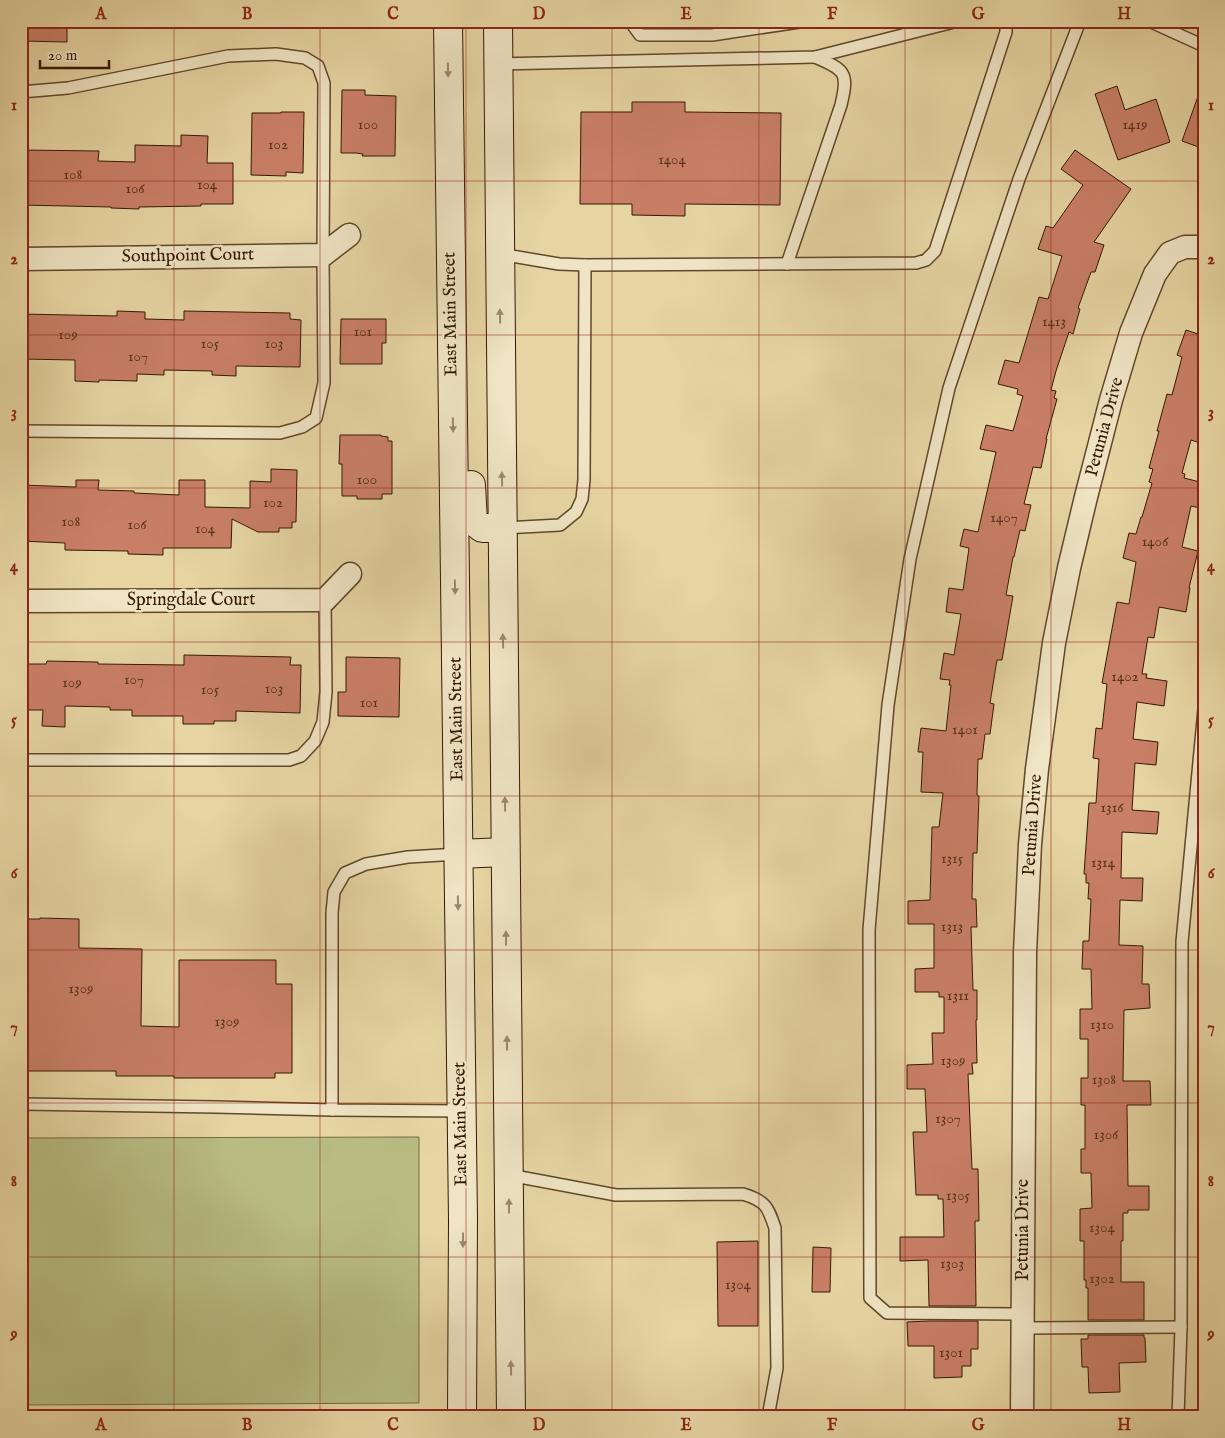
<svg xmlns="http://www.w3.org/2000/svg" width="1225" height="1438" font-family="'IM FELL English',serif">
<style>
.green{fill:#b8bc83;stroke:#766a43}
.building{fill:#c97f67;stroke:#341803}
.lines{fill:none;stroke-linecap:round;stroke-linejoin:round}
.lane-casing{stroke:#60472b;stroke-width:14}
.street-casing{stroke:#60472b;stroke-width:25}
.secondary-casing{stroke:#341803;stroke-width:30}
.lane{stroke:#efe4c3;stroke-width:11}
.street{stroke:#efe4c3;stroke-width:22}
.secondary{stroke:#efe4c3;stroke-width:28}
.oneway{fill:#9b886d}
.grid{fill:none;stroke:#8f2418;stroke-width:1;stroke-opacity:0.55}
.labels{text-anchor:middle;dominant-baseline:central;stroke-width:5;stroke-linejoin:round;paint-order:stroke}
.number-label{font-size:15px;fill:#59321c}
.street-label{font-size:18px;fill:#341803;stroke:#efe4c3}
.neatline{fill:none;stroke:#8f2418;stroke-width:2}
.grid-label{font-size:16px;text-anchor:middle;font-weight:bold;fill:#8f2418}
</style>
<rect width="100%" height="100%" fill="#e6d5a3"/>
<filter id="stains"><feTurbulence type="fractalNoise" baseFrequency=".004" numOctaves="4"/><feColorMatrix values="0 0 0 0 .2 0 0 0 0 .09 0 0 0 0 .02 0 0 0 .5 -.17"/></filter>
<radialGradient id="worn" r=".72"><stop offset=".6" stop-color="#630" stop-opacity="0"/><stop offset="1" stop-color="#630" stop-opacity=".3"/></radialGradient>
<polygon class="green" points="419,1137 419,1403 21,1405 21,1138"/>
<g class="building">
<polygon points="21,21 67,21 67,42 21,41"/>
<polygon points="1117,86 1125,110 1156,99 1170,142 1118,160 1095,94"/>
<polygon points="1201,88 1204,88 1204,149 1182,141"/>
<polygon points="342,90 365,90 365,95 396,96 395,156 362,156 363,154 356,153 341,153"/>
<polygon points="632,102 685,102 685,112 781,113 780,205 685,204 685,216 632,215 632,204 580,204 581,112 632,112"/>
<polygon points="281,112 304,112 303,173 286,172 286,176 251,175 252,113 281,113"/>
<polygon points="181,135 208,136 207,163 233,163 233,204 201,204 201,206 139,207 139,209 111,208 111,207 21,205 21,150 99,151 98,161 135,162 135,145 181,146"/>
<polygon points="1075,150 1131,189 1094,242 1104,245 1095,272 1091,272 1078,308 1080,309 1073,334 1069,332 1056,371 1051,390 1056,391 1054,398 1057,399 1046,439 1047,439 1041,468 1033,467 1024,504 1031,505 1025,531 1020,530 1014,557 1013,557 1006,595 1013,596 1002,660 997,660 990,703 994,704 990,734 985,734 982,759 978,759 977,795 979,796 977,853 973,853 972,899 976,899 977,927 971,927 973,990 977,990 977,1020 976,1020 977,1063 972,1063 973,1074 968,1074 972,1169 978,1169 979,1221 975,1221 976,1306 929,1306 928,1260 900,1261 900,1237 944,1237 943,1199 938,1199 938,1195 916,1195 913,1132 927,1132 925,1089 907,1089 907,1065 933,1064 932,1033 944,1033 944,997 939,997 939,992 915,992 915,969 934,968 934,924 908,924 908,901 930,900 932,827 939,827 943,793 921,792 923,752 918,752 921,728 946,731 951,685 949,685 950,680 940,679 944,653 954,655 961,614 946,612 949,588 963,590 969,548 960,546 964,529 978,532 996,452 980,449 986,425 1013,431 1023,396 1017,394 1018,389 998,384 1005,360 1019,363 1039,297 1048,299 1062,256 1038,249 1046,226 1053,228 1083,185 1061,169"/>
<polygon points="117,311 145,312 145,319 184,320 184,311 290,313 290,319 301,320 300,367 236,366 236,376 212,375 212,371 164,370 164,375 137,374 137,381 99,380 99,382 75,381 75,360 21,359 21,314 117,316"/>
<polygon points="341,319 386,319 386,343 382,343 382,364 340,364"/>
<polygon points="1186,330 1204,336 1204,430 1200,443 1191,440 1182,473 1185,474 1184,478 1204,483 1204,496 1200,508 1191,506 1182,547 1198,551 1189,588 1190,588 1186,612 1159,607 1154,638 1148,637 1142,674 1147,674 1146,678 1167,681 1164,706 1137,702 1133,739 1158,742 1156,765 1135,763 1132,810 1159,812 1157,834 1122,832 1121,878 1143,878 1142,901 1120,900 1119,945 1143,946 1142,984 1149,984 1150,1008 1124,1010 1123,1081 1150,1081 1151,1105 1127,1105 1128,1186 1149,1186 1149,1210 1128,1210 1128,1213 1123,1213 1123,1241 1121,1241 1121,1282 1144,1282 1144,1320 1088,1320 1088,1288 1086,1288 1086,1280 1084,1280 1084,1241 1080,1241 1080,1209 1092,1208 1091,1173 1081,1173 1081,1149 1085,1149 1085,1105 1081,1105 1081,1078 1088,1078 1088,1039 1080,1039 1080,1009 1092,1009 1091,969 1082,969 1083,941 1089,941 1091,899 1088,899 1089,883 1086,883 1086,874 1084,874 1089,803 1096,803 1099,759 1093,758 1096,728 1102,729 1107,684 1102,683 1117,602 1129,604 1136,562 1123,558 1129,533 1136,534 1141,517 1142,517 1152,483 1149,482 1153,469 1149,468 1159,431 1157,431 1167,394 1172,395 1182,357 1177,355"/>
<polygon points="340,435 381,435 381,436 388,437 388,441 392,441 392,494 382,494 382,499 357,499 357,496 342,496 342,464 339,464"/>
<polygon points="271,469 297,470 296,522 292,522 292,528 279,528 279,532 258,532 232,519 231,548 163,548 163,555 128,554 128,551 65,550 65,543 21,541 21,485 76,487 76,480 99,480 98,490 134,491 134,493 179,495 179,480 205,480 205,507 250,508 250,481 271,482"/>
<polygon points="184,655 291,657 290,665 301,665 300,713 236,711 236,721 214,721 214,724 183,724 183,716 132,716 132,710 110,710 110,707 65,706 65,727 42,726 43,710 21,710 21,664 46,664 47,661 98,662 98,664 184,665"/>
<polygon points="346,657 400,658 399,717 338,716 338,692 346,692"/>
<polygon points="40,918 79,919 79,948 142,949 141,1026 179,1027 179,960 276,960 276,984 292,984 292,1073 275,1073 275,1078 174,1078 174,1076 116,1076 116,1071 21,1071 21,919 40,919"/>
<polygon points="758,1241 758,1326 718,1326 717,1242"/>
<polygon points="813,1247 831,1248 830,1292 812,1292"/>
<polygon points="929,1321 978,1321 978,1349 971,1349 971,1366 962,1366 962,1377 934,1378 934,1346 908,1346 907,1322"/>
<polygon points="1088,1335 1144,1335 1144,1338 1145,1338 1146,1362 1119,1363 1120,1392 1089,1393 1088,1367 1082,1367 1081,1339 1088,1339"/>
</g>
<g class="lines">
<defs>
<g id="lane">
<polyline points="631,21 632,24 640,35 712,35 806,21"/>
<polyline points="1149,21 1204,46"/>
<polyline points="498,64 815,57 958,21"/>
<polyline points="21,92 68,88 228,56 276,54 305,58 318,66 324,83 323,255 324,383 316,418 302,427 280,433 21,431"/>
<polyline points="500,254 559,264 585,265 916,263 926,260 935,251 1006,32 1006,21"/>
<path d="M787,264L841,105C849,72 845,70 815,57"/>
<polyline points="503,528 560,525 576,512 582,499 584,480 585,265"/>
<polyline points="21,760 289,760 301,756 315,741 323,722 326,692 325,600"/>
<polyline points="458,854 408,857 366,864 345,873 334,892 332,913 332,1110 461,1111"/>
<polyline points="21,1104 216,1107 332,1110"/>
<path d="M509,1175L616,1195L743,1194C766,1201 768,1207 775,1228L777,1368L768,1417"/>
<polyline points="1023,1314 887,1313 870,1298 869,930 888,705 910,559 949,388 1019,179 1080,21"/>
<polyline points="1023,1328 1181,1327"/>
<polyline points="1178,1417 1181,1327 1182,942 1204,709"/>
</g>
<g id="street">
<polyline points="21,259 323,255 349,235"/>
<polyline points="21,601 325,600 350,574"/>
<polyline points="1022,1417 1025,953 1030,844 1037,769 1054,643 1069,568 1086,497 1111,400 1131,333 1155,274 1170,253 1185,247 1204,247"/>
</g>
<g id="secondary">
<polyline points="448,21 463,1220 462,1417"/>
<polyline points="498,21 511,1417"/>
<polyline points="471,485 473,521 482,528 502,528"/>
<polyline points="458,854 505,852"/>
</g>
</defs>
<use href="#lane" class="lane-casing"/>
<use href="#street" class="street-casing"/>
<use href="#secondary" class="secondary-casing"/>
<use href="#lane" class="lane"/>
<use href="#street" class="street"/>
<use href="#secondary" class="secondary"/>
</g>
<defs><path id="oneway-solid" d="M-6-.8H1V-3.2L6.5 0L1 3.2V.8H-6Z" transform="scale(1.25)"/></defs>
<g class="oneway">
<use href="#oneway-solid" transform="translate(448 70) rotate(89)"/>
<use href="#oneway-solid" transform="translate(500 316) rotate(-91)"/>
<use href="#oneway-solid" transform="translate(453 425) rotate(89)"/>
<use href="#oneway-solid" transform="translate(502 479) rotate(-91)"/>
<use href="#oneway-solid" transform="translate(455 587) rotate(89)"/>
<use href="#oneway-solid" transform="translate(503 641) rotate(-91)"/>
<use href="#oneway-solid" transform="translate(505 804) rotate(-91)"/>
<use href="#oneway-solid" transform="translate(458 903) rotate(89)"/>
<use href="#oneway-solid" transform="translate(506 938) rotate(-90)"/>
<use href="#oneway-solid" transform="translate(507 1043) rotate(-91)"/>
<use href="#oneway-solid" transform="translate(509 1206) rotate(-90)"/>
<use href="#oneway-solid" transform="translate(463 1240) rotate(90)"/>
<use href="#oneway-solid" transform="translate(511 1368) rotate(-91)"/>
</g>
<path class="grid" d="M174,21V1417M320,21V1417M466,21V1417M612,21V1417M759,21V1417M905,21V1417M1051,21V1417M21,181H1204M21,335H1204M21,488H1204M21,642H1204M21,796H1204M21,950H1204M21,1103H1204M21,1257H1204"/>
<g class="labels">
<g class="number-label">
<text x="368" y="124">100</text>
<text x="1135" y="124">1419</text>
<text x="278" y="144">102</text>
<text x="672" y="159">1404</text>
<text x="73" y="174">108</text>
<text x="207" y="184">104</text>
<text x="135" y="188">106</text>
<text x="1054" y="321">1413</text>
<text x="363" y="331">101</text>
<text x="68" y="334">109</text>
<text x="210" y="343">105</text>
<text x="274" y="343">103</text>
<text x="138" y="356">107</text>
<text x="367" y="479">100</text>
<text x="273" y="502">102</text>
<text x="1004" y="517">1407</text>
<text x="71" y="521">108</text>
<text x="137" y="524">106</text>
<text x="205" y="528">104</text>
<text x="1155" y="541">1406</text>
<text x="1125" y="676">1402</text>
<text x="134" y="679">107</text>
<text x="72" y="682">109</text>
<text x="274" y="688">103</text>
<text x="210" y="689">105</text>
<text x="369" y="702">101</text>
<text x="965" y="729">1401</text>
<text x="1112" y="807">1316</text>
<text x="952" y="858">1315</text>
<text x="1103" y="862">1314</text>
<text x="952" y="926">1313</text>
<text x="81" y="988">1309</text>
<text x="958" y="995">1311</text>
<text x="227" y="1021">1309</text>
<text x="1102" y="1024">1310</text>
<text x="953" y="1060">1309</text>
<text x="1104" y="1079">1308</text>
<text x="948" y="1118">1307</text>
<text x="1106" y="1134">1306</text>
<text x="958" y="1195">1305</text>
<text x="1102" y="1227">1304</text>
<text x="952" y="1263">1303</text>
<text x="1102" y="1278">1302</text>
<text x="738" y="1284">1304</text>
<text x="951" y="1352">1301</text>
</g>
<g class="street-label">
<text transform="translate(188 256) rotate(-1)">Southpoint Court</text>
<text transform="translate(451 314) rotate(-91)">East Main Street</text>
<text transform="translate(1105 427) rotate(-75)">Petunia Drive</text>
<text x="191" y="600">Springdale Court</text>
<text transform="translate(457 719) rotate(-91)">East Main Street</text>
<text transform="translate(1033 825) rotate(-86)">Petunia Drive</text>
<text transform="translate(461 1124) rotate(-91)">East Main Street</text>
<text transform="translate(1023 1230) rotate(-90)">Petunia Drive</text>
</g>
</g>
<rect width="1225" height="1438" fill="none" stroke="#e6d5a3" stroke-width="55"/>
<path d="M40 60v8h69v-8" fill="none" stroke="#341803" stroke-width="2.5"/>
<text x="48" y="60" font-size="15" fill="#341803" stroke="#efe4c3" stroke-width="4" paint-order="stroke">20 m</text>
<rect x="28" y="28" width="1170" height="1382" class="neatline"/>
<g class="grid-label">
<text x="101" y="19">A</text>
<text x="247" y="19">B</text>
<text x="393" y="19">C</text>
<text x="539" y="19">D</text>
<text x="686" y="19">E</text>
<text x="832" y="19">F</text>
<text x="978" y="19">G</text>
<text x="1124" y="19">H</text>
<text x="14" y="110">1</text>
<text x="1211" y="110">1</text>
<text x="14" y="264">2</text>
<text x="1211" y="264">2</text>
<text x="14" y="417">3</text>
<text x="1211" y="417">3</text>
<text x="14" y="571">4</text>
<text x="1211" y="571">4</text>
<text x="14" y="725">5</text>
<text x="1211" y="725">5</text>
<text x="14" y="878">6</text>
<text x="1211" y="878">6</text>
<text x="14" y="1032">7</text>
<text x="1211" y="1032">7</text>
<text x="14" y="1186">8</text>
<text x="1211" y="1186">8</text>
<text x="14" y="1339">9</text>
<text x="1211" y="1339">9</text>
<text x="101" y="1430">A</text>
<text x="247" y="1430">B</text>
<text x="393" y="1430">C</text>
<text x="539" y="1430">D</text>
<text x="686" y="1430">E</text>
<text x="832" y="1430">F</text>
<text x="978" y="1430">G</text>
<text x="1124" y="1430">H</text>
</g>
<rect width="100%" height="100%" filter="url(#stains)"/>
<rect width="100%" height="100%" fill="url(#worn)"/>
</svg>
